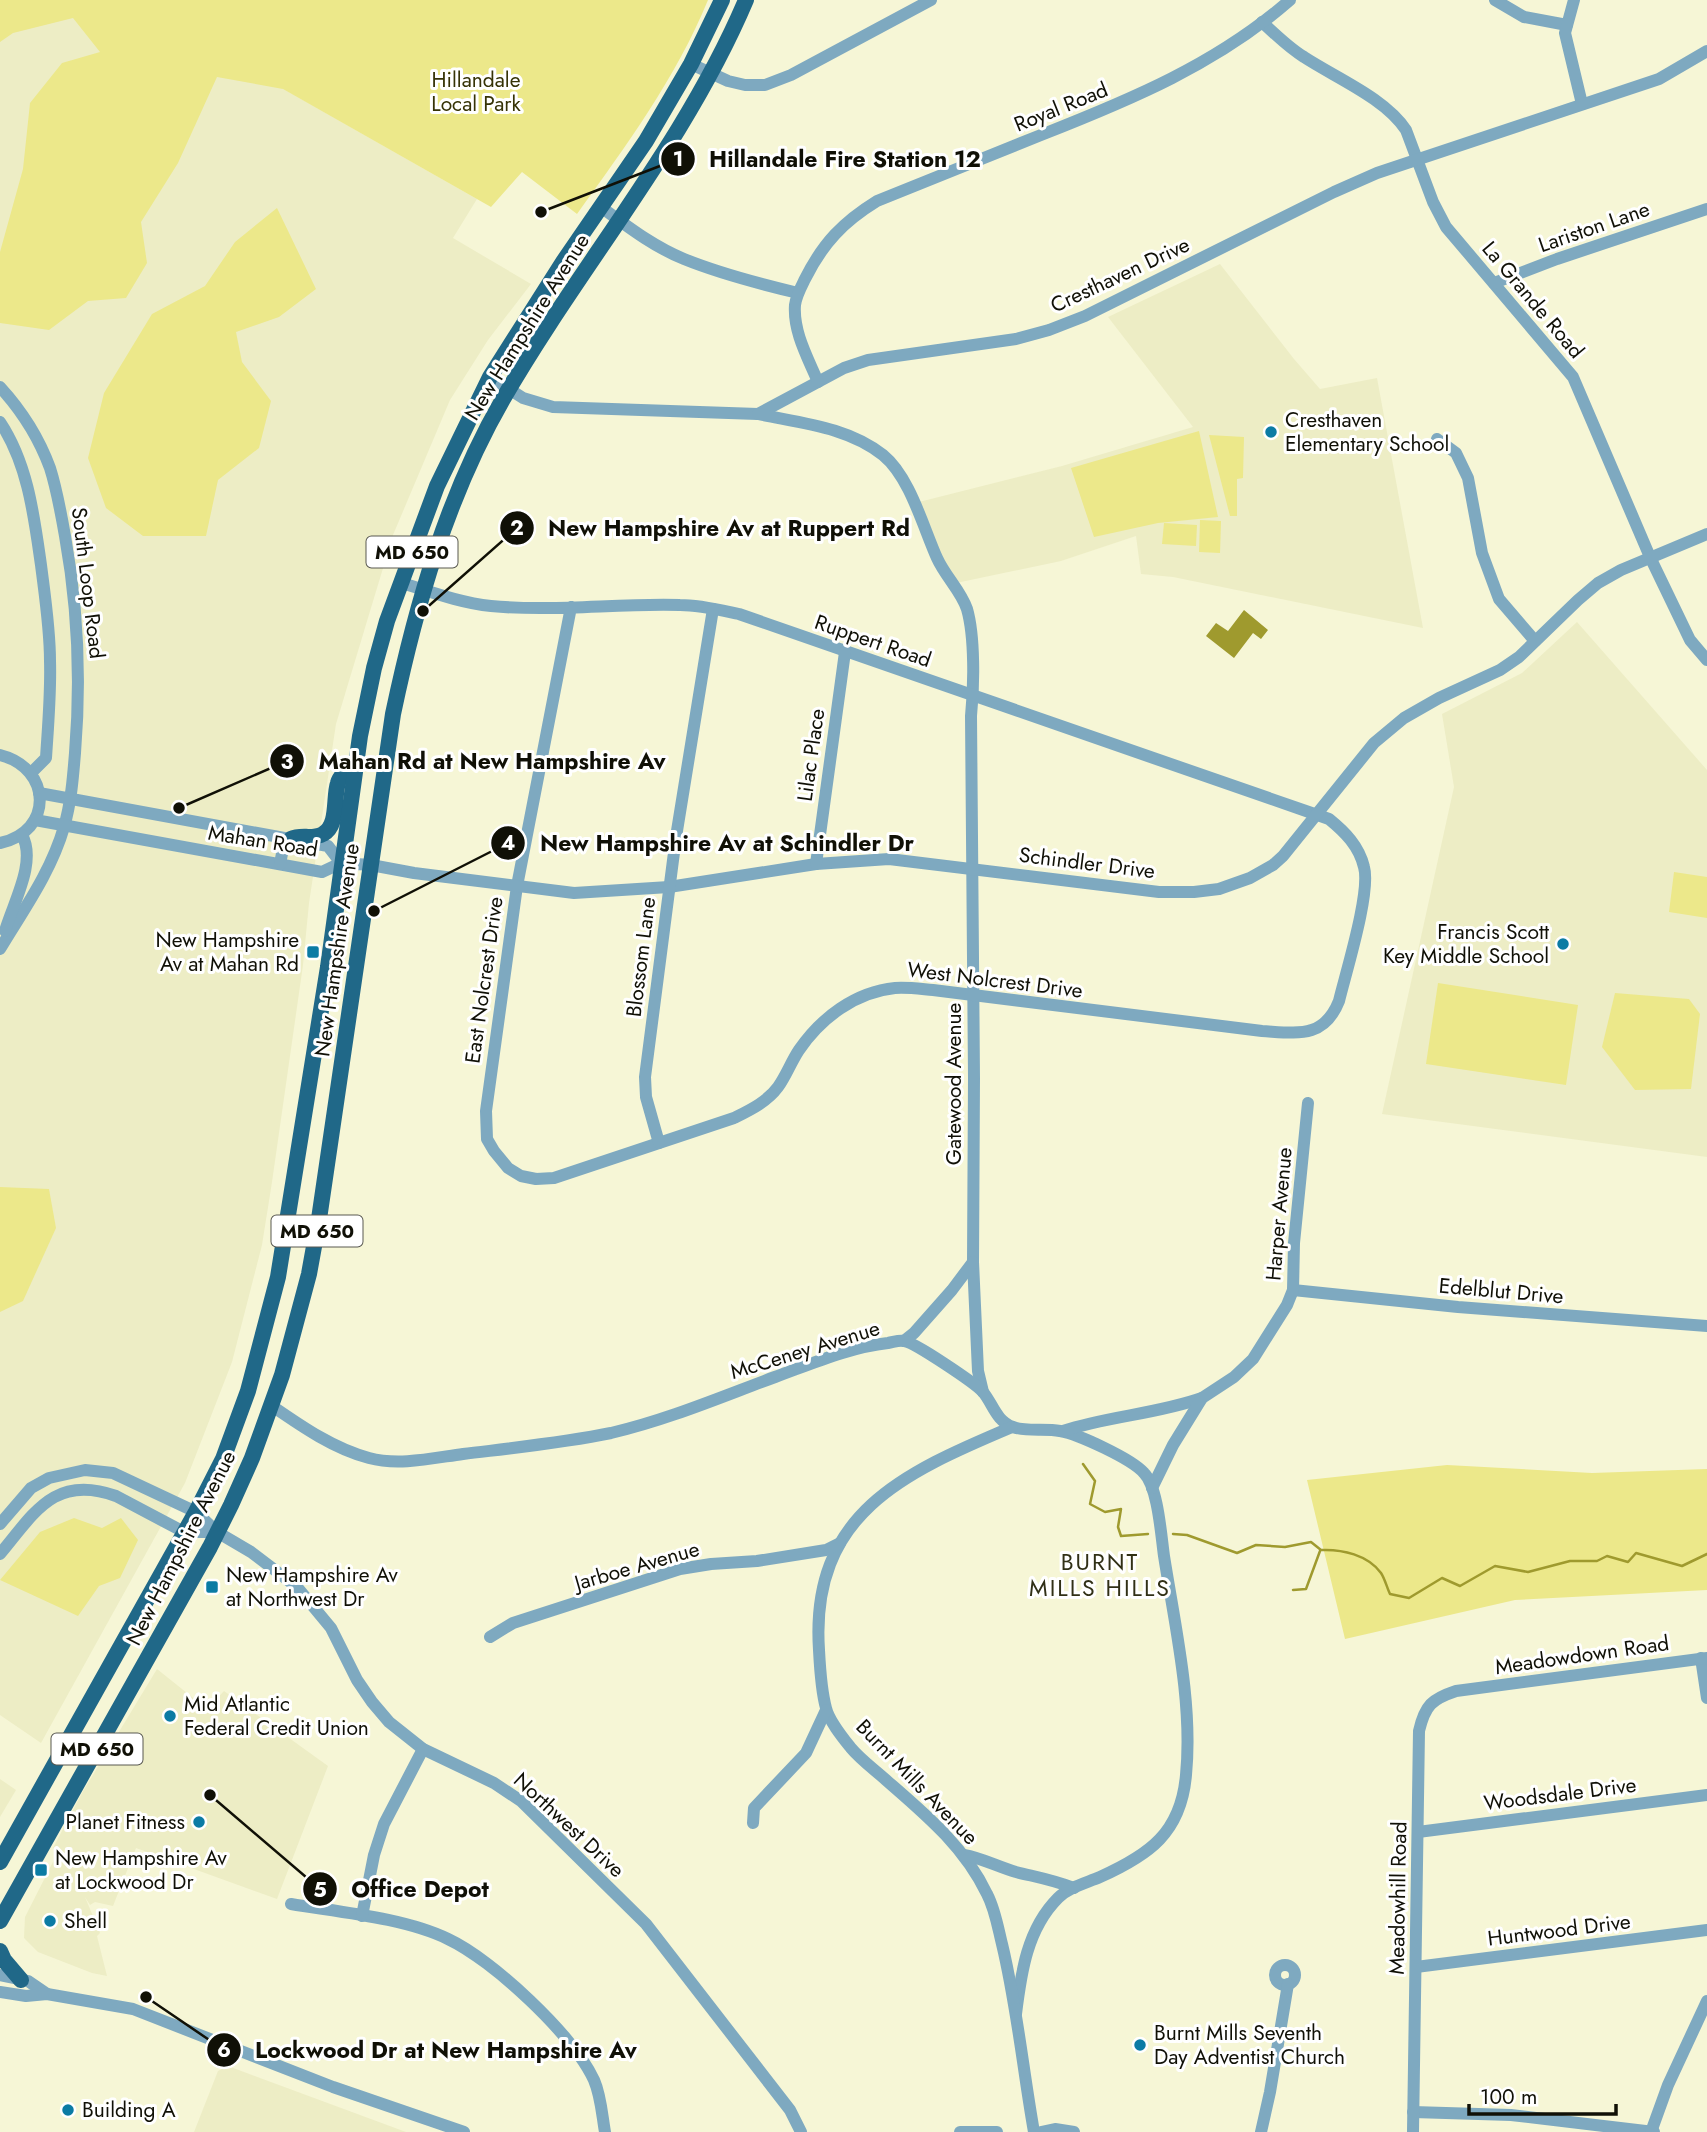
<svg xmlns="http://www.w3.org/2000/svg" width="1707" height="2132" font-family="Jost,sans-serif">
<style>
.built{fill:#ededc5}
.green{fill:#ece88a}
.water{fill:#9f9a2e}
.lines{fill:none;stroke-linecap:round;stroke-linejoin:round}
.stream{stroke:#9f9a2e;stroke-width:2.5}
.minor{stroke:#7ea9c0;stroke-width:12}
.major{stroke:#206888;stroke-width:16}
.poi-dot{fill:#0b7ba4;stroke:#fff;stroke-width:2.5}
.labels{text-anchor:middle;dominant-baseline:central;stroke-width:6;stroke-linejoin:round;paint-order:stroke}
.shield{fill:#fff;stroke:#585851;stroke-width:2}
.shield-label{font-size:19px;font-weight:bold;fill:#101006}
.park-label{font-size:21px;fill:#363306;stroke:#fff}
.street-label{font-size:21px;fill:#101006;stroke:#fff}
.poi-label{font-size:21px;fill:#101006;stroke:#fff;text-anchor:start}
.neighbourhood-label{font-size:23px;letter-spacing:2px;fill:#313016;stroke:#fff}
.leader{fill:none;stroke:#101006;stroke-width:2.5}
.callout-dot{fill:#101006;stroke:#fff;stroke-width:2.5}
.mark-label{font-size:21px;text-anchor:middle;font-weight:bold;fill:#fff}
.callout-label{font-size:23px;text-anchor:middle;font-weight:bold;fill:#101006;stroke:#fff;stroke-width:6;stroke-linejoin:round;paint-order:stroke}
</style>
<rect width="100%" height="100%" fill="#f6f6d6"/>
<g class="built">
<polygon points="0,0 194,38 477,199 453,238 531,284 488,340 450,400 393,535 336,724 309,903 303,965 272,1182 262,1245 232,1362 185,1483 41,1743 0,1715"/>
<polygon points="1220,264 1294,359 1320,389 1377,378 1423,628 1173,577 1141,574 1136,536 1061,561 956,583 915,503 1062,466 1193,427 1108,317"/>
<polygon points="1577,622 1707,770 1707,1157 1382,1114 1454,787 1442,714 1522,673"/>
<polygon points="157,1669 207,1709 224,1691 328,1766 277,1899 136,1848 113,1906 95,1902 90,1905 85,1897 100,1933 97,1936 107,1976 92,1973 38,1952 24,1938 25,1917 58,1852 64,1854 53,1848 82,1793"/>
<polygon points="0,1779 16,1790 0,1817"/>
<polygon points="228,2066 406,2132 194,2132 218,2071"/>
</g>
<g class="green">
<path d="M0,0H708C676,78 626,146 577,214L522,172L491,207L283,89L217,77L178,163L141,222L147,263L126,298L88,301L49,330L0,323V252L23,169L30,103L62,63L100,52L73,18L13,33L0,42Z"/>
<polygon points="277,208 316,289 279,317 236,332 242,362 271,401 259,448 218,480 206,536 143,536 106,508 88,458 104,393 152,314 205,286 235,242"/>
<polygon points="1199,431 1218,517 1158,523 1094,537 1071,468"/>
<polygon points="1209,435 1244,437 1243,478 1237,479 1237,516 1230,516"/>
<polygon points="1200,520 1221,521 1220,553 1199,552"/>
<polygon points="1164,523 1197,525 1196,546 1162,544"/>
<polygon points="1674,872 1707,877 1707,918 1669,912"/>
<polygon points="1438,983 1578,1005 1566,1085 1426,1064"/>
<polygon points="1615,993 1689,999 1700,1014 1691,1089 1635,1090 1602,1047"/>
<polygon points="0,1187 49,1189 56,1228 23,1301 0,1312"/>
<polygon points="1447,1465 1592,1473 1707,1469 1707,1590 1515,1600 1345,1639 1307,1480"/>
<polygon points="74,1518 102,1528 121,1518 138,1540 120,1578 99,1586 78,1616 0,1580 40,1532"/>
</g>
<polygon class="water" points="1244,610 1268,630 1261,639 1253,633 1234,658 1206,636 1216,623 1228,631"/>
<g class="lines">
<g class="stream">
<polyline points="1083,1464 1095,1481 1090,1504 1105,1512 1121,1509 1118,1527 1121,1536 1148,1534"/>
<path d="M1173,1534L1187,1535L1237,1553L1256,1545L1285,1547L1311,1542L1321,1550C1342,1549 1368,1555 1381,1573C1385,1579 1387,1588 1390,1594L1409,1598L1442,1578L1460,1586L1495,1566L1528,1572L1570,1561H1597L1607,1556L1628,1562L1636,1553L1682,1566L1707,1554"/>
<polyline points="1293,1590 1306,1589 1320,1551"/>
</g>
<g class="minor">
<polyline points="1495,0 1524,17 1567,25"/>
<polyline points="1574,0 1565,33 1582,104"/>
<path d="M1262,22C1275,34 1289,48 1304,57C1336,78 1385,98 1406,130L1433,202L1446,227L1573,377L1650,557L1690,640L1707,660"/>
<polyline points="691,64 728,81 745,85 765,85 791,75 931,0"/>
<path d="M601,207C627,226 654,247 684,259C721,274 760,284 798,293"/>
<polyline points="1494,283 1557,259 1707,209"/>
<polyline points="490,377 523,398 553,407 758,414 844,368 868,360 1016,339 1049,330 1085,316 1334,192 1377,173 1659,79 1707,51"/>
<path d="M818,382C808,358 793,332 795,305C796,296 801,287 805,279C823,243 843,222 877,201C932,179 986,157 1041,135C1130,100 1217,64 1290,0"/>
<path d="M0,387C22,411 39,438 50,468C57,490 61,513 65,536C78,608 81,680 75,753C73,778 71,803 64,827C51,872 24,909 0,949"/>
<path d="M758,414C801,423 848,427 883,455C910,477 923,527 937,558C945,576 961,591 967,609C975,637 974,687 971,716L974,1078L973,1262L978,1371L983,1392"/>
<path d="M0,422C28,464 34,516 41,565C45,597 50,629 50,661C51,693 48,726 46,758L31,773"/>
<polyline points="1437,439 1456,453 1468,478 1482,553 1499,599 1535,641"/>
<path d="M402,583C431,592 461,603 491,606C554,612 617,603 680,605C700,605 720,610 739,614L1329,819C1345,832 1359,846 1364,867C1371,892 1346,972 1339,1001C1324,1039 1297,1033 1262,1031L933,990C921,989 907,987 895,988C855,992 821,1018 799,1050C791,1062 786,1076 778,1087C767,1102 750,1110 734,1118L554,1178L536,1179L521,1176L508,1168L494,1151L487,1139L486,1111L517,886L571,607"/>
<path d="M0,755C52,768 54,832 0,843"/>
<polyline points="39,793 328,846 341,863"/>
<polyline points="35,820 322,872 341,863 371,865 414,873 574,893 669,887 816,864 889,859 1159,892 1194,892 1219,889 1250,878 1273,865 1283,856 1374,743 1404,718 1439,698 1500,670 1519,657 1578,600 1598,583 1621,570 1707,534"/>
<polyline points="280,864 285,838"/>
<polyline points="816,864 845,652"/>
<path d="M5,931C13,903 37,862 22,835"/>
<polyline points="659,1143 646,1097 645,1077 676,837 713,609"/>
<polyline points="1293,1290 1458,1307 1707,1326"/>
<polyline points="904,1341 914,1333 952,1290 973,1262"/>
<path d="M272,1406C301,1426 334,1449 369,1458C399,1466 433,1458 463,1454C512,1448 562,1443 611,1433C667,1420 721,1397 775,1377C811,1364 850,1347 888,1343C894,1342 899,1340 904,1341C914,1342 975,1383 983,1392C993,1404 996,1421 1013,1427C1027,1432 1045,1428 1060,1431C1078,1434 1132,1459 1144,1473C1158,1487 1161,1535 1164,1556C1175,1626 1193,1704 1186,1775C1181,1833 1149,1855 1100,1877C1086,1883 1069,1887 1058,1898C1027,1929 1021,1973 1016,2014"/>
<path d="M1012,1427C903,1473 810,1514 819,1650C820,1669 821,1690 826,1708C829,1721 843,1738 851,1748C861,1760 875,1770 886,1780C925,1814 964,1846 987,1894C995,1909 998,1928 1002,1944C1017,2006 1023,2070 1034,2132"/>
<path d="M1063,1431C1108,1416 1157,1414 1202,1398"/>
<polyline points="1152,1488 1173,1445 1202,1398 1234,1377 1253,1359 1287,1305 1293,1290 1294,1243 1308,1103"/>
<polyline points="0,1524 31,1488 49,1478 85,1470 113,1473 196,1512 217,1532 251,1552 297,1587 331,1628 357,1680 372,1702 389,1722 423,1749 494,1783 521,1801 646,1924 790,2110 801,2132"/>
<path d="M0,1554C35,1512 55,1474 116,1496L184,1532H217"/>
<polyline points="490,1637 513,1623 680,1569 711,1564 757,1561 826,1550 840,1543"/>
<polyline points="1701,1658 1707,1698"/>
<polyline points="753,1823 754,1808 806,1753 826,1710"/>
<polyline points="1418,1832 1707,1795"/>
<path d="M964,1855C982,1858 998,1867 1016,1872C1036,1877 1054,1880 1074,1888"/>
<path d="M291,1904C339,1912 405,1918 448,1939C493,1960 573,2035 594,2080C601,2096 602,2115 605,2132"/>
<polyline points="362,1916 374,1855 384,1824 423,1749"/>
<circle cx="1285" cy="1975" r="10"/>
<polyline points="1416,1967 1707,1930"/>
<polyline points="0,1975 28,1981 47,1994"/>
<polyline points="0,1992 26,1996 47,1994 133,2009 333,2087 464,2132"/>
<polyline points="1413,2112 1511,2115 1654,2132"/>
<polyline points="960,2132 997,2132"/>
<polyline points="1041,2132 1055,2129 1074,2132"/>
<polyline points="1261,2132 1270,2092 1288,1984"/>
<path d="M1413,2132L1419,1731C1425,1705 1432,1699 1456,1691L1707,1658"/>
<polyline points="1651,2132 1668,2085 1707,2001"/>
</g>
<g class="major">
<path d="M291,839C301,834 313,840 323,834C339,825 333,798 338,783C340,775 350,768 356,762"/>
<polyline points="0,1862 196,1512 223,1459 248,1391 278,1277 328,967 360,736 374,668 387,621 437,486 490,377 563,262 646,141 691,64 722,0"/>
<path d="M0,1921L210,1547L231,1505L252,1458L282,1375L309,1274L319,1219L393,714C416,605 447,496 503,399C581,264 685,144 746,0"/>
<polyline points="0,1951 4,1960 21,1980"/>
</g>
</g>
<g class="poi-dot">
<circle cx="1271" cy="432" r="7"/>
<circle cx="1563" cy="944" r="7"/>
<rect x="306" y="945" width="14" height="14" rx="3.5"/>
<rect x="205" y="1580" width="14" height="14" rx="3.5"/>
<circle cx="170" cy="1716" r="7"/>
<circle cx="199" cy="1822" r="7"/>
<rect x="34" y="1863" width="14" height="14" rx="3.5"/>
<circle cx="50" cy="1921" r="7"/>
<circle cx="1140" cy="2045" r="7"/>
<circle cx="68" cy="2110" r="7"/>
</g>
<g class="labels">
<g class="shield">
<rect x="366.5" y="536.5" width="91" height="31" rx="5"/>
<rect x="271.5" y="1215.5" width="91" height="31" rx="5"/>
<rect x="51.5" y="1733.5" width="91" height="31" rx="5"/>
</g>
<g class="shield-label">
<text x="412" y="552">MD 650</text>
<text x="317" y="1231">MD 650</text>
<text x="97" y="1749">MD 650</text>
</g>
<g class="park-label">
<text x="476" y="80">Hillandale<tspan x="476" dy="24">Local Park</tspan></text>
</g>
<g class="street-label">
<text transform="translate(1061 107) rotate(-22)">Royal Road</text>
<text transform="translate(1594 227) rotate(-19)">Lariston Lane</text>
<text transform="translate(1120 275) rotate(-25)">Cresthaven Drive</text>
<text transform="translate(1533 300) rotate(50)">La Grande Road</text>
<text transform="translate(527 327) rotate(-58)">New Hampshire Avenue</text>
<text transform="translate(88 583) rotate(83)">South Loop Road</text>
<text transform="translate(873 641) rotate(19)">Ruppert Road</text>
<text transform="translate(811 755) rotate(-82)">Lilac Place</text>
<text transform="translate(263 841) rotate(9)">Mahan Road</text>
<text transform="translate(1087 863) rotate(7)">Schindler Drive</text>
<text transform="translate(337 950) rotate(-82)">New Hampshire Avenue</text>
<text transform="translate(641 957) rotate(-83)">Blossom Lane</text>
<text transform="translate(484 980) rotate(-82)">East Nolcrest Drive</text>
<text transform="translate(995 980) rotate(7)">West Nolcrest Drive</text>
<text transform="translate(954 1084) rotate(-90)">Gatewood Avenue</text>
<text transform="translate(1279 1214) rotate(-85)">Harper Avenue</text>
<text transform="translate(1501 1291) rotate(5)">Edelblut Drive</text>
<text transform="translate(805 1350) rotate(-17)">McCeney Avenue</text>
<text transform="translate(181 1548) rotate(-63)">New Hampshire Avenue</text>
<text transform="translate(637 1566) rotate(-16)">Jarboe Avenue</text>
<text transform="translate(1582 1655) rotate(-8)">Meadowdown Road</text>
<text transform="translate(917 1782) rotate(46)">Burnt Mills Avenue</text>
<text transform="translate(1560 1794) rotate(-7)">Woodsdale Drive</text>
<text transform="translate(569 1825) rotate(43)">Northwest Drive</text>
<text transform="translate(1398 1898) rotate(-89)">Meadowhill Road</text>
<text transform="translate(1559 1930) rotate(-7)">Huntwood Drive</text>
</g>
<g class="poi-label">
<text x="1285" y="420">Cresthaven<tspan x="1285" dy="24">Elementary School</tspan></text>
<text x="1549" y="932" text-anchor="end">Francis Scott<tspan x="1549" dy="24">Key Middle School</tspan></text>
<text x="299" y="940" text-anchor="end">New Hampshire<tspan x="299" dy="24">Av at Mahan Rd</tspan></text>
<text x="226" y="1575">New Hampshire Av<tspan x="226" dy="24">at Northwest Dr</tspan></text>
<text x="184" y="1704">Mid Atlantic<tspan x="184" dy="24">Federal Credit Union</tspan></text>
<text x="185" y="1822" text-anchor="end">Planet Fitness</text>
<text x="55" y="1858">New Hampshire Av<tspan x="55" dy="24">at Lockwood Dr</tspan></text>
<text x="64" y="1921">Shell</text>
<text x="1154" y="2033">Burnt Mills Seventh<tspan x="1154" dy="24">Day Adventist Church</tspan></text>
<text x="82" y="2110">Building A</text>
</g>
<g class="neighbourhood-label">
<text x="1100" y="1562">BURNT<tspan x="1100" dy="26">MILLS HILLS</tspan></text>
</g>
</g>
<path class="leader" d="M541 212L678 159M423 611L517 528M179 808L287 761M374 911L508 843M210 1795L320 1889M146 1997L224 2050"/>
<g class="callout-dot">
<circle cx="541" cy="212" r="7"/>
<circle cx="423" cy="611" r="7"/>
<circle cx="179" cy="808" r="7"/>
<circle cx="374" cy="911" r="7"/>
<circle cx="210" cy="1795" r="7"/>
<circle cx="146" cy="1997" r="7"/>
<circle cx="678" cy="159" r="18"/>
<circle cx="517" cy="528" r="18"/>
<circle cx="287" cy="761" r="18"/>
<circle cx="508" cy="843" r="18"/>
<circle cx="320" cy="1889" r="18"/>
<circle cx="224" cy="2050" r="18"/>
</g>
<g class="mark-label">
<text x="678" y="166">1</text>
<text x="517" y="535">2</text>
<text x="287" y="769">3</text>
<text x="508" y="850">4</text>
<text x="320" y="1897">5</text>
<text x="224" y="2057">6</text>
</g>
<g class="callout-label">
<text x="845" y="167">Hillandale Fire Station 12</text>
<text x="729" y="536">New Hampshire Av at Ruppert Rd</text>
<text x="492" y="769">Mahan Rd at New Hampshire Av</text>
<text x="727" y="851">New Hampshire Av at Schindler Dr</text>
<text x="420" y="1897">Office Depot</text>
<text x="446" y="2058">Lockwood Dr at New Hampshire Av</text>
</g>
<path d="M1469 2104v10h147v-10" fill="none" stroke="#101006" stroke-width="3.5"/>
<text x="1480" y="2104" font-size="21" fill="#101006" stroke="#ffffff" stroke-width="5" paint-order="stroke">100 m</text>
</svg>
